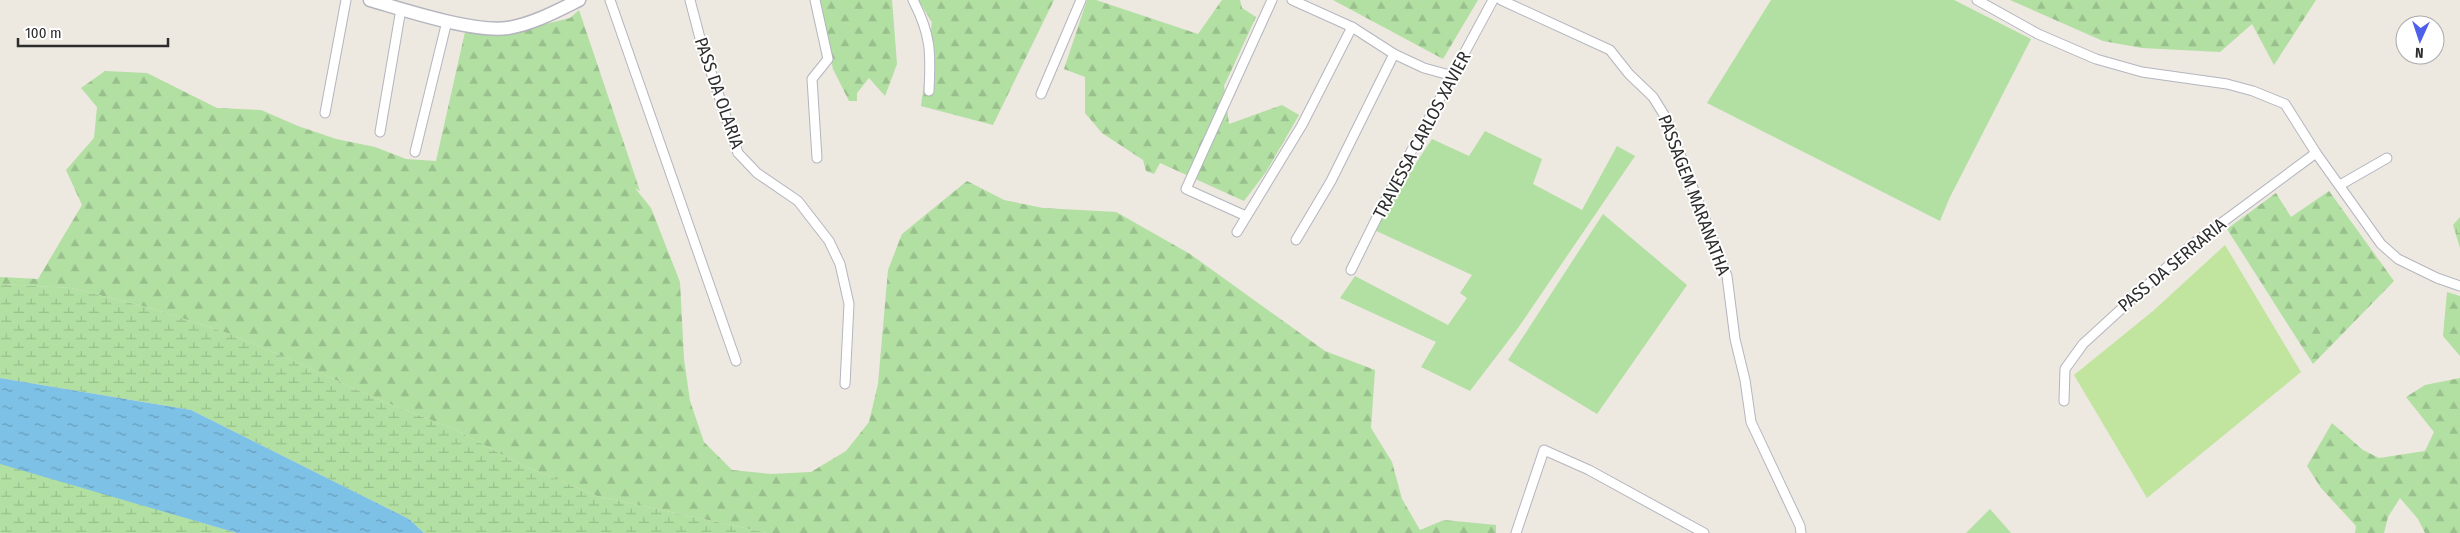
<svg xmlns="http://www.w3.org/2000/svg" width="2460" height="533" font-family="'Fira Sans Condensed',sans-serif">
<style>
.green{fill:#b2dfa2}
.forest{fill:url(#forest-firs)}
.wetland{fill:url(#wetland-marsh)}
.pitch{fill:#c1e59e}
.water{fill:url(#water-ripples)}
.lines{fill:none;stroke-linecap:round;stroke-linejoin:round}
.street-casing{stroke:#b4b5bf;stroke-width:11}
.secondary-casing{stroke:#b4b5bf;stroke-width:15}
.street{stroke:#fff;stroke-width:9}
.secondary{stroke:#fff;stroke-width:12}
.labels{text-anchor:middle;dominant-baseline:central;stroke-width:4;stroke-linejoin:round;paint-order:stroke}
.street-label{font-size:18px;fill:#2d2d2d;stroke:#fff}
</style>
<defs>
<pattern id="forest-firs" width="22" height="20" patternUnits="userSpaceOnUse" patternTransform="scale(1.25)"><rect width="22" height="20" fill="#b2dfa2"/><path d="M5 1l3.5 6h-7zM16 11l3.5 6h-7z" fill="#99c08c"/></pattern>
<pattern id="wetland-marsh" width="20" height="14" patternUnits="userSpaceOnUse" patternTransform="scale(1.25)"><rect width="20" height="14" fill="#b2dfa2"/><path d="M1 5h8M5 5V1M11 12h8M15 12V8" fill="none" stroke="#99c08c"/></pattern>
<pattern id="water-ripples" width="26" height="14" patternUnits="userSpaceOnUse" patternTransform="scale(1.25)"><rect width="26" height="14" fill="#7dc1e6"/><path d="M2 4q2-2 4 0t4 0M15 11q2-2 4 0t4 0" fill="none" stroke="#679dbb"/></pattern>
</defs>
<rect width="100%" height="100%" fill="#ede8e0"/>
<g class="green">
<polygon points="1771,0 1954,0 2031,39 1949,199 1940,221 1707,103"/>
<polygon points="1485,131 1542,159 1533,184 1582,210 1617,146 1635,156 1518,328 1470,391 1421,367 1436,342 1340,298 1355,276 1448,325 1467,298 1460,293 1472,275 1372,229 1432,139 1469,156"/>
<polygon points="1603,214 1687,285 1597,414 1508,360"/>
<polygon points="1990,509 2011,533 1966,533"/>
</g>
<g class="forest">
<polygon points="819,0 892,0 897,64 885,96 869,78 857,93 857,101 849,101 833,69"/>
<polygon points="918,0 1054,0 993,125 921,106 932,22"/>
<polygon points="1087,0 1096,0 1198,34 1222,0 1240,0 1242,8 1256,17 1224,86 1229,124 1282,105 1299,115 1266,172 1244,201 1160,163 1154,174 1146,171 1143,160 1102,133 1085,113 1085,77 1064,69"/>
<polygon points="1333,0 1478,0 1443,59"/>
<polygon points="2010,0 2316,0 2274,65 2252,24 2220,52 2142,48 2103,41"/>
<polygon points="579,10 640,191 635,188 651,208 680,282 684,359 690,401 704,442 732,470 771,474 811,472 846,451 869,422 878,384 888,270 902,234 967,181 1004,200 1043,208 1116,212 1190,254 1325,351 1375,370 1371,428 1392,462 1402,499 1420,530 1444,520 1496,525 1496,533 767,533 597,496 522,465 454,429 377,399 303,365 230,334 154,309 71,288 0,284 0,277 38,279 82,205 66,170 94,138 97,107 81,88 105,71 147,73 217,108 261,110 298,126 336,139 375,147 406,159 436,161 465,32 509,33 570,18"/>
<polygon points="2329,191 2394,281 2313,364 2227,229 2276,193 2291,217"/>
<polygon points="2447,292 2460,296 2460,356 2443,336"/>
<polygon points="2460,378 2460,533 2425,533 2418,519 2400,498 2388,517 2384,533 2355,533 2356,526 2321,488 2307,466 2332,423 2363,450 2379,458 2425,451 2434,432 2406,397 2425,385"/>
</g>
<g class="wetland">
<polygon points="2460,217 2460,248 2453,225"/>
<polygon points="0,284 71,288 154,309 230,334 303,365 377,399 454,429 522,465 597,496 767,533 424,533 409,519 191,410 0,378"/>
<polygon points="0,464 5,464 237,533 0,533"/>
</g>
<polygon class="pitch" points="2225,245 2301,372 2147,498 2074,375 2153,311"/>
<polygon class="water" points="0,378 191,410 409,519 424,533 237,533 0,464"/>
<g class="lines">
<defs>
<g id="street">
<polyline points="610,0 736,361"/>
<polyline points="690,0 701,42 738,153 757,173 798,201 829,241 840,264 849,304 845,384"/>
<polyline points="815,0 828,59 812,79 817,158"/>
<path d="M913,0C931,35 931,52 929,91"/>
<polyline points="1292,0 1352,27 1394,54 1424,68 1453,76"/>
<polyline points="1501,0 1610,50 1629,74 1653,97 1666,118 1727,276 1735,339 1745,380 1751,422 1800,526 1801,533"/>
<polyline points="1977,0 2038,34 2096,59 2142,72 2227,84 2253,91 2285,104 2316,153 2381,244 2398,259 2437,278 2460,286"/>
<polyline points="1041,94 1081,0"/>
<polyline points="325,113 346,0"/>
<polyline points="380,132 401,9"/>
<polyline points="415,152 447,21"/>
<polyline points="2340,185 2387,158"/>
<polyline points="1246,216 1186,189 1272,0"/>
<polyline points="1237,232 1302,125 1352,27"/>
<polyline points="1296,240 1331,181 1394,54"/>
<polyline points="1351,270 1392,187 1493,0"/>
<polyline points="2064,401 2065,369 2083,344 2189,247 2316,153"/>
<polyline points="1516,533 1544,450 1589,470 1704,533"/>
</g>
<path id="secondary" d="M370,0C405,10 474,33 508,28C533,24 557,11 579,0"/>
</defs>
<use href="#street" class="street-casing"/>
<use href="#secondary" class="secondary-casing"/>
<use href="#street" class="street"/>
<use href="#secondary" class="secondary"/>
</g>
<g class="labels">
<g class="street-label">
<text transform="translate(719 93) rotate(71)">PASS DA OLARIA</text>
<text transform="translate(1422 135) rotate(-62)">TRAVESSA CARLOS XAVIER</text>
<text transform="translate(1694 195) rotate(69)">PASSAGEM MARANATHA</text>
<text transform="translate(2172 265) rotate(-40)">PASS DA SERRARIA</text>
</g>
</g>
<g transform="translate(2420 40) rotate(183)"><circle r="24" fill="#ffffff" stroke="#ababab"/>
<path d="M0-4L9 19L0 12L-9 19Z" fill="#4e5fec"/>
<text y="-8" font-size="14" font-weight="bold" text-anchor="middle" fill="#2d2d2d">N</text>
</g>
<path d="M18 38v8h150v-8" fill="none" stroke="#2d2d2d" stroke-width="2.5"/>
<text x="25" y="38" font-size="15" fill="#2d2d2d" stroke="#ffffff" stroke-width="4" paint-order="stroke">100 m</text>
</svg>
